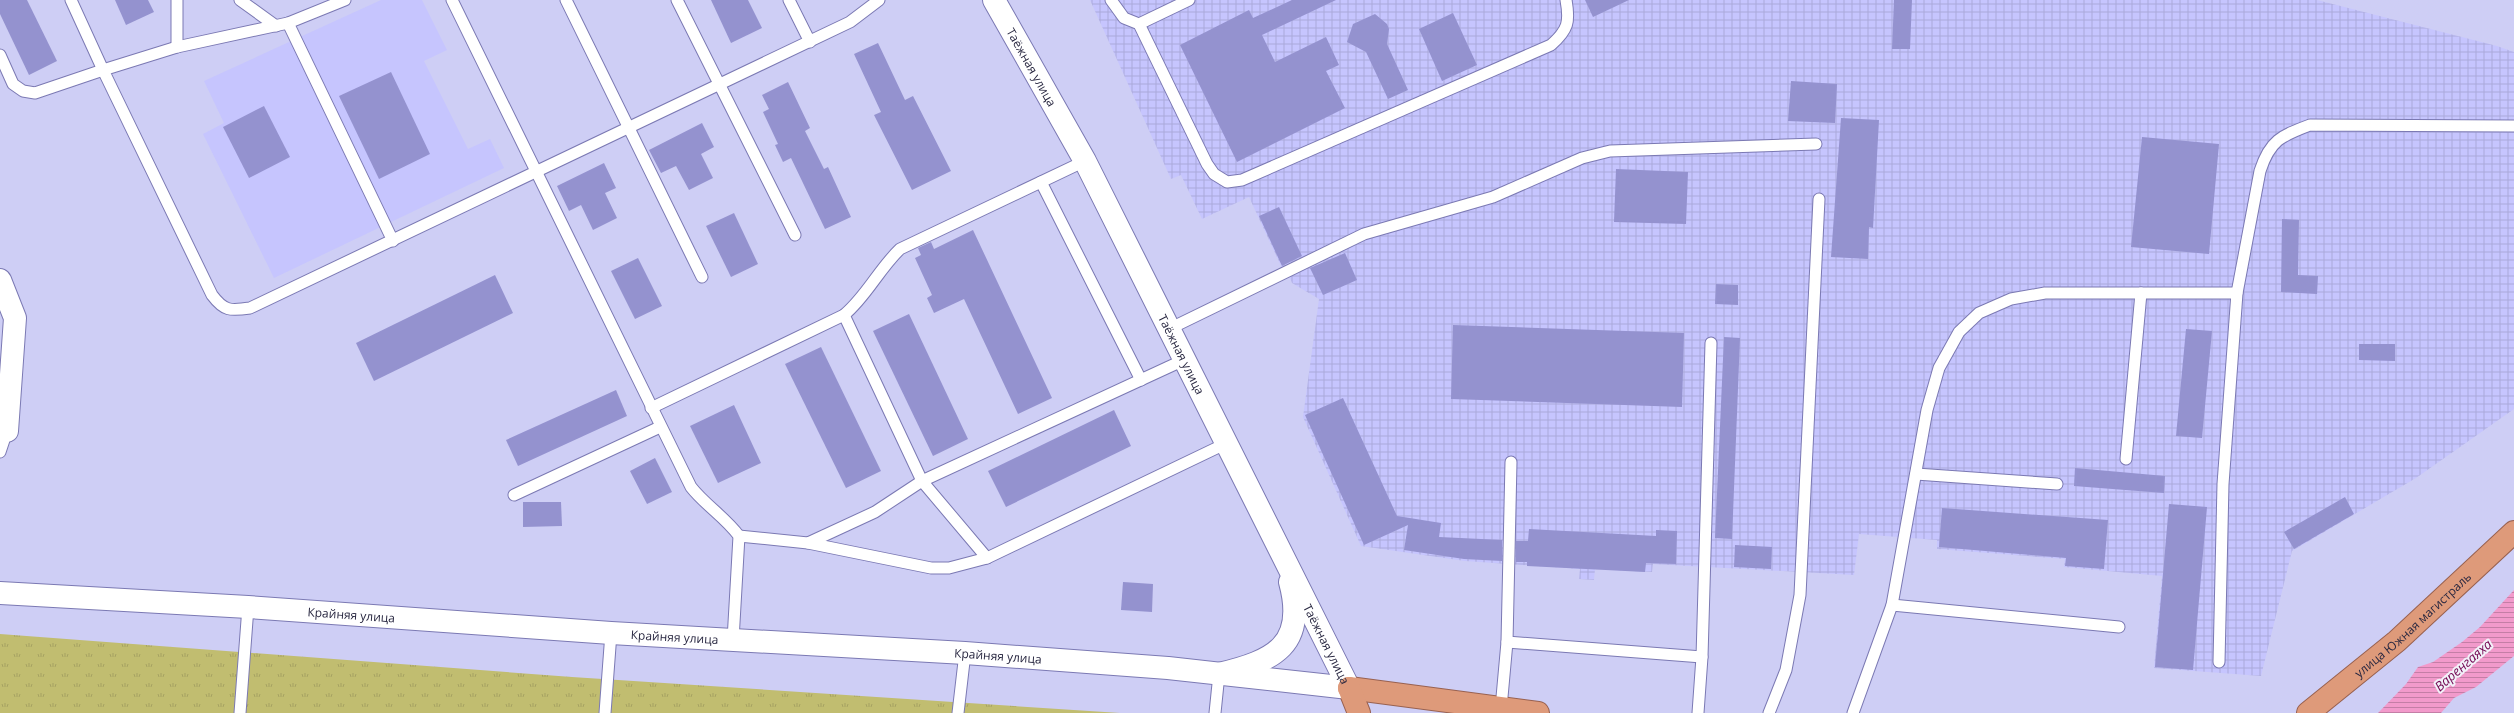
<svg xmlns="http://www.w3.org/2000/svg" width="2514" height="713" font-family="'Open Sans',sans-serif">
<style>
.built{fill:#c6c5fe}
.industrial{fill:url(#industrial-grid)}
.grass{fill:url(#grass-tufts)}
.water{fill:url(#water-rules)}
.building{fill:#9492cf}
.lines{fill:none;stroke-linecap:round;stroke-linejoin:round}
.service-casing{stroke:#7b79b3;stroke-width:13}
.minor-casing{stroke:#7b79b3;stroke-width:24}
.tertiary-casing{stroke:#7b79b3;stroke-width:24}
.secondary-casing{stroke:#7b79b3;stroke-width:24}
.trunk-casing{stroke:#986150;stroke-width:24}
.service{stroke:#fff;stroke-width:11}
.minor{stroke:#fff;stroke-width:22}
.tertiary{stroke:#fff;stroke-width:22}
.secondary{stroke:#fff;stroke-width:22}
.trunk{stroke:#de9a7a;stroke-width:22}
.labels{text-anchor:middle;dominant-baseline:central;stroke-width:4;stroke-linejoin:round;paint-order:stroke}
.street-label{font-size:12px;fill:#282740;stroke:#f2f2f9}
.water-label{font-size:13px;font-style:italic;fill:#720651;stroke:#f2f2f9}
</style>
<defs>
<pattern id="industrial-grid" width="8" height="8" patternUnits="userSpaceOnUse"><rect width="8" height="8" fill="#c6c5fe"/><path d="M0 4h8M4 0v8" fill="none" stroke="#aaa9db"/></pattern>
<pattern id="grass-tufts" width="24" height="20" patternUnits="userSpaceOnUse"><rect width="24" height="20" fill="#c1bd70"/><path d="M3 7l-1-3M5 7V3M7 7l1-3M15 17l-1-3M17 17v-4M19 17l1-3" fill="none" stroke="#a6a262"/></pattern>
<pattern id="water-rules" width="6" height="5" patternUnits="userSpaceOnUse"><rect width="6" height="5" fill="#f29acb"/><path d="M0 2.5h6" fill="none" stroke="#c47ea6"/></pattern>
</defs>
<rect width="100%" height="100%" fill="#cecef5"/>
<polygon class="built" points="381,0 422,0 447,50 424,61 468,149 490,139 504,168 274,278 203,134 224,123 204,81"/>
<polygon class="industrial" points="1090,0 2317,0 2497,46 2514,52 2514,409 2416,478 2292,551 2261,676 2154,668 2162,576 2064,567 2065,559 1937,549 1937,540 1859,534 1854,575 1653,564 1652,572 1595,569 1594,580 1579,579 1580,569 1465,561 1361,546 1303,417 1319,299 1292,283 1285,267 1282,268 1249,197 1202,219 1181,175 1171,179"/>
<polygon class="grass" points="0,634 572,677 1120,713 0,713"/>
<polygon class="water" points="2514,590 2514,656 2476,687 2454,698 2441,713 2378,713 2406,684 2418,667 2433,662 2462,642 2480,627"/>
<g class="building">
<polygon points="0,0 27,0 57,61 29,75 0,14"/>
<polygon points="115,0 148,0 154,12 126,25"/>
<polygon points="711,0 748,0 762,28 731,43"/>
<polygon points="1292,0 1336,0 1262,35 1275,62 1326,37 1339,65 1326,71 1345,108 1237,162 1180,45 1249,10 1253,18"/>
<polygon points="1585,0 1629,0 1593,17"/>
<polygon points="1894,0 1912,0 1910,49 1892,49"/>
<polygon points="1453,13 1477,65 1442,81 1419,29"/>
<polygon points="1375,14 1387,24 1389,29 1387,44 1408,90 1388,99 1366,52 1347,42 1353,24"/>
<polygon points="878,43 905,100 913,96 951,171 912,190 874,115 881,112 854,54"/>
<polygon points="391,72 430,154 379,179 339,96"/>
<polygon points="1791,81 1837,84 1835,123 1788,121"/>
<polygon points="788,82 810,128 805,131 824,169 828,167 851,217 825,229 791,158 783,162 775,145 778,144 763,112 769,109 762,95"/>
<polygon points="264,106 290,157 249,178 223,127"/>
<polygon points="1841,118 1879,120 1873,228 1869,227 1868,259 1831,257"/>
<polygon points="702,123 714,147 701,154 713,178 689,190 676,166 661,173 649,150"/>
<polygon points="2142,137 2219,144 2209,254 2131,247"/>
<polygon points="604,163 616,188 605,193 617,218 593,230 581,205 569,211 557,186"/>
<polygon points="1616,169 1688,172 1686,224 1614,222"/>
<polygon points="1279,207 1302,256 1282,266 1259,216"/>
<polygon points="734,213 758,264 731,277 706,226"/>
<polygon points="2282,219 2299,220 2298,275 2318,276 2317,294 2281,292"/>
<polygon points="973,230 1052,398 1018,414 964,299 934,313 927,298 932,295 915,258 921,255 918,248 931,242 934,249"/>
<polygon points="1345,253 1357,280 1323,295 1310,268"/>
<polygon points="638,258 662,306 635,319 611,271"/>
<polygon points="495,275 513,313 374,381 356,343"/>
<polygon points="1716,284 1738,285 1738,305 1715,304"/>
<polygon points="909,314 968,439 933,456 873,331"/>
<polygon points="1453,325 1684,333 1682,407 1451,399"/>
<polygon points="2186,329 2212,331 2202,438 2176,436"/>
<polygon points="1724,337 1740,338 1732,539 1715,538"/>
<polygon points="2359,344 2395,344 2395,361 2359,360"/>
<polygon points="821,347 881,471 846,488 785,364"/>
<polygon points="616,390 627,416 518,466 506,440"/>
<polygon points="1343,398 1397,516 1441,523 1439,537 1502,540 1502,561 1464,559 1404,550 1408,525 1364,545 1305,415"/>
<polygon points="734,405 761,463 718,483 690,426"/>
<polygon points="1114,410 1131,446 1006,507 988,471"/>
<polygon points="655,458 672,492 647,504 630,471"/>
<polygon points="2075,468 2165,476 2164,493 2074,486"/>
<polygon points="2345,497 2354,514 2294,549 2284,532"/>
<polygon points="523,502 561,502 562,526 523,527"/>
<polygon points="2169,504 2207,507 2193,670 2155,667"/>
<polygon points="1942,508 2108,520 2104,569 2065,566 2066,558 1939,547"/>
<polygon points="1529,529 1656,536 1656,530 1677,531 1676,564 1646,563 1645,572 1527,566 1527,562 1516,562 1516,541 1528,541"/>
<polygon points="1735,545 1772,547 1771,569 1734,567"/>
<polygon points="1123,582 1153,584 1152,612 1121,610"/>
</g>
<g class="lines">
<defs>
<g id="service">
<polyline points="240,0 276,26"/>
<path d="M345,0L288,23L177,47L103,70L212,295C224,311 230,311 250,308L850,22L879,0"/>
<path d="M452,0L691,487C705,505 725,517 739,536L733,640"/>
<polyline points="566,0 702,277"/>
<polyline points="677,0 795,235"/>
<polyline points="789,0 810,42"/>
<path d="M1111,0L1124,18L1139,24L1207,164L1214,174L1227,182L1242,180L1551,45C1568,30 1570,22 1566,0"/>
<polyline points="288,23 393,241"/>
<polyline points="1139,24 1189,0"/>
<polyline points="177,47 177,0"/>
<polyline points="0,55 13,84 23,91 35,93 103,70 71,0"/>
<polyline points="1041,182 1141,380"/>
<path d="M2237,293L2260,171C2270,140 2281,136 2310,125L2514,126"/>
<polyline points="844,315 922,481 987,558 1227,443"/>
<polyline points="1171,328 1364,234 1493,197 1582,158 1610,151 1816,144"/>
<path d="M651,408L844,315C866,297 879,269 900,249L1085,161"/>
<polyline points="0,452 7,431"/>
<polyline points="2126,459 2141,293"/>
<polyline points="1916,474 2057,484"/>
<polyline points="514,495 660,427"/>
<polyline points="739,536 808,543 875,512 922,481 1186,359"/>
<polyline points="808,543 931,568 949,568 987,558"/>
<polyline points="1892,605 2119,627"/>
<polyline points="1507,642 1702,657"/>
<polyline points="1501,708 1507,642 1511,462"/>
<polyline points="240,713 248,607"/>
<polyline points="605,713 611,633"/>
<polyline points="958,713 965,653"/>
<polyline points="1215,713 1219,674"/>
<polyline points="1698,713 1702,657 1711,343"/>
<polyline points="1769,713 1786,670 1800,595 1819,199"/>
<polyline points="1853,713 1892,605 1927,410 1939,368 1959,332 1979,313 2011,299 2045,293 2237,293 2223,484 2219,662"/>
</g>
<polyline id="minor" points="0,280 15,318 7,431"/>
<g id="tertiary">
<path id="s1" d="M994,0L1085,161L1349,688"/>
<path d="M1219,674C1274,661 1307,645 1290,582"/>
</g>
<g id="secondary">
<path id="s2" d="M0,593L248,607L611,633L965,653L1168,668L1349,688"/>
</g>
<g id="trunk">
<polyline points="1349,688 1538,713"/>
<polyline points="1349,688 1359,713"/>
<path id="s3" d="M2308,713L2397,641L2514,532"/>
</g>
</defs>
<use href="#service" class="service-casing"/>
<use href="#minor" class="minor-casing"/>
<use href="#tertiary" class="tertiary-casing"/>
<use href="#secondary" class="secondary-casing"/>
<use href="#trunk" class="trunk-casing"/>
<use href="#service" class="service"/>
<use href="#minor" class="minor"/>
<use href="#tertiary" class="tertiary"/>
<use href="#secondary" class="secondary"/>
<use href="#trunk" class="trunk"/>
</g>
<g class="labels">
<g class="street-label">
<text stroke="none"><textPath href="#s1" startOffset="77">Таёжная улица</textPath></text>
<text stroke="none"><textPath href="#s1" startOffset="401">Таёжная улица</textPath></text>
<text stroke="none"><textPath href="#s2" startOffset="352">Крайняя улица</textPath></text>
<text stroke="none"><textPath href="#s3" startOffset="137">улица Южная магистраль</textPath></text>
<text stroke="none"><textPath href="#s2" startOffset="676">Крайняя улица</textPath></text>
<text stroke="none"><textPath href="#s1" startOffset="725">Таёжная улица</textPath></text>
<text stroke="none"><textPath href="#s2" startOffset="1000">Крайняя улица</textPath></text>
</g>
<g class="water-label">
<text transform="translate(2463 665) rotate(-41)">Варенгаяха</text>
</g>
</g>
</svg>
